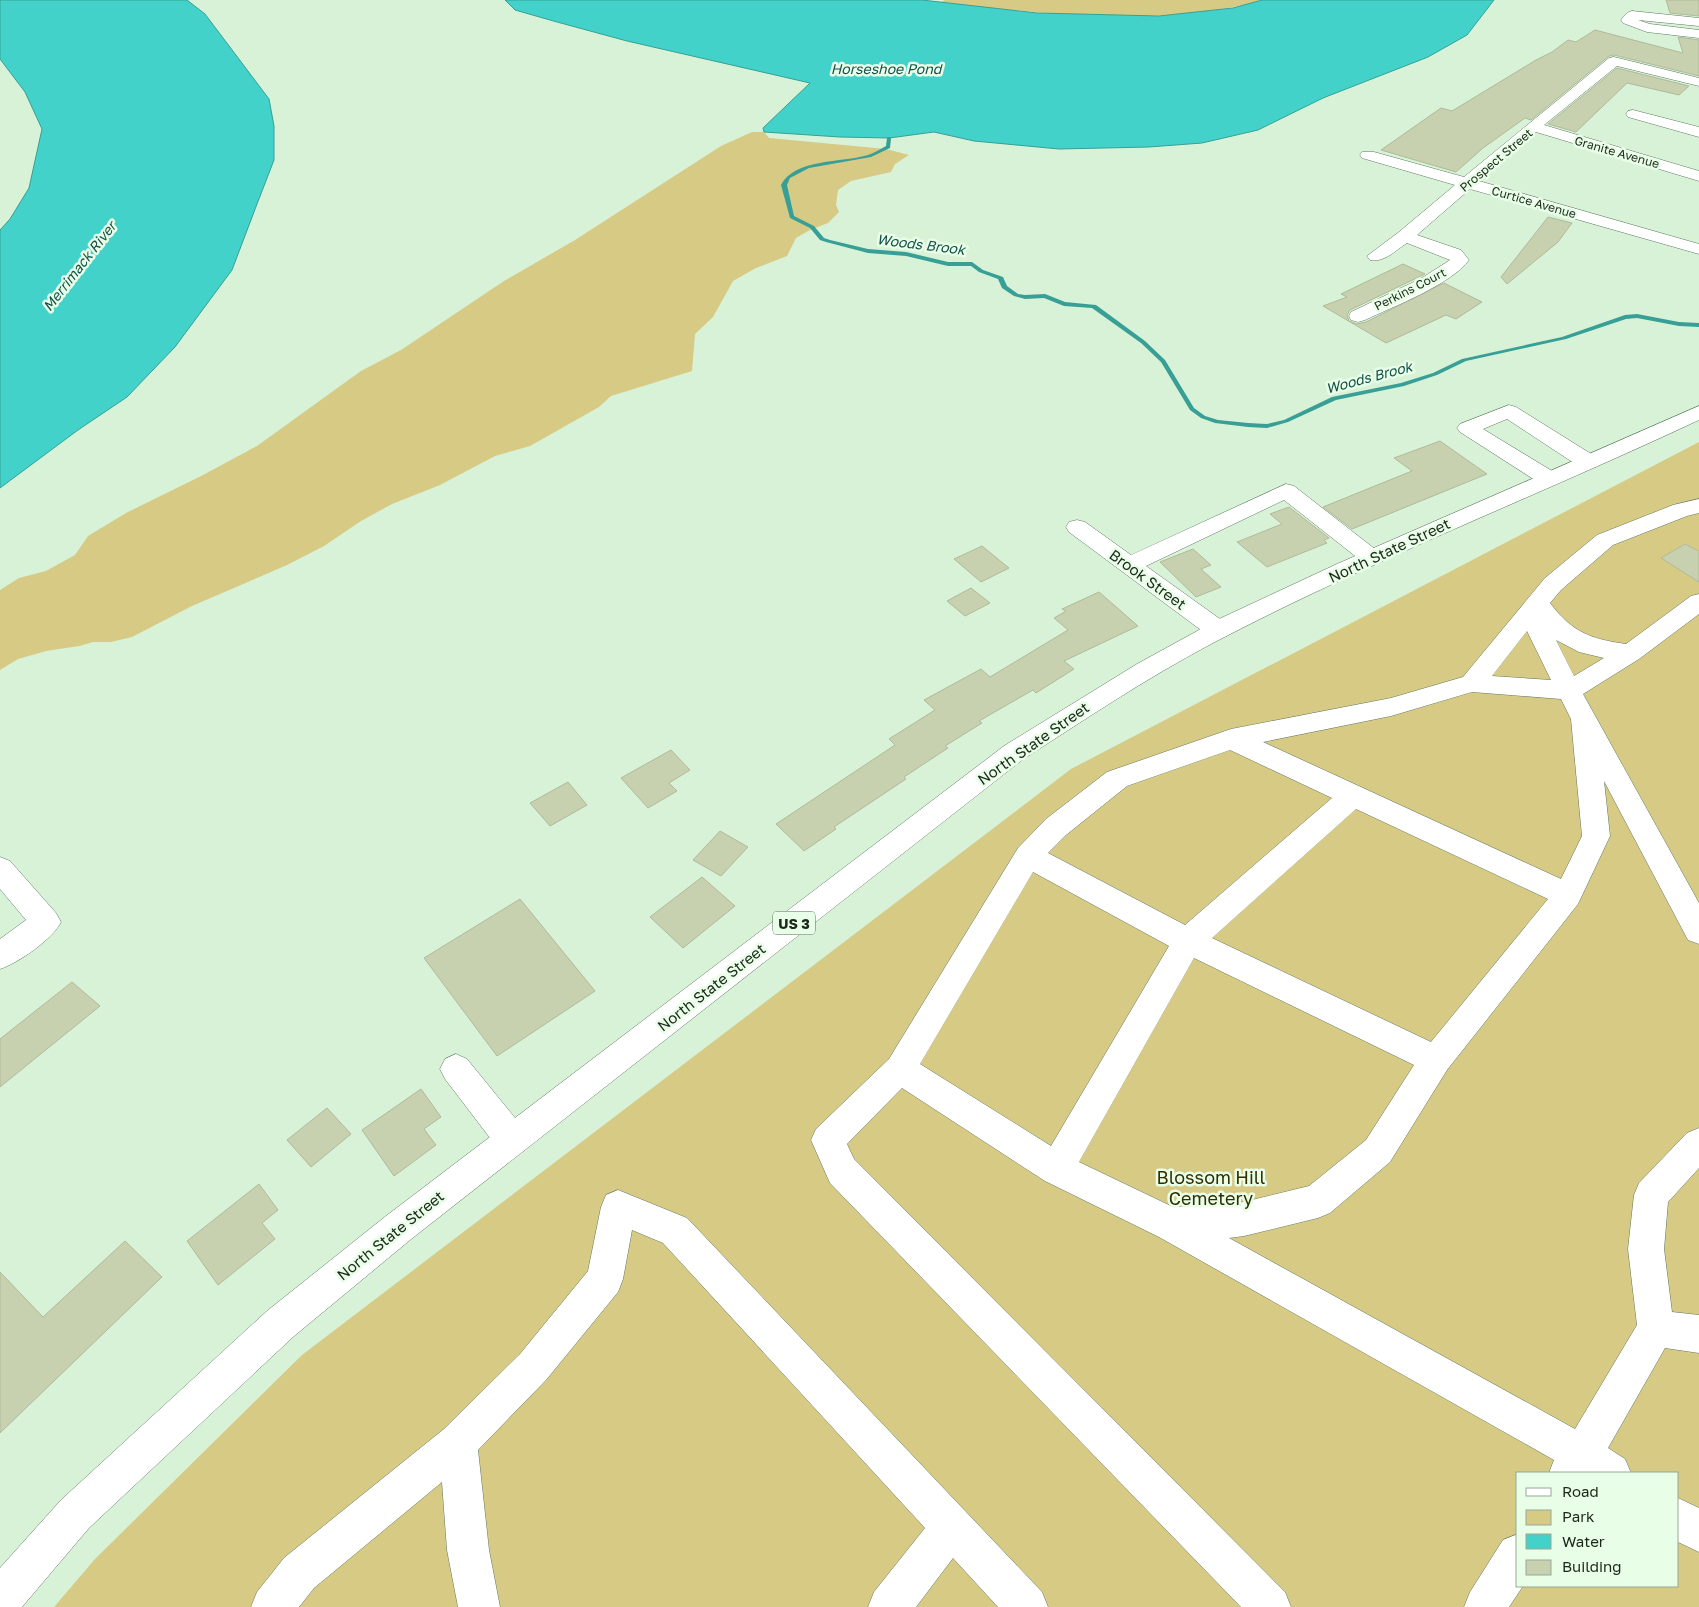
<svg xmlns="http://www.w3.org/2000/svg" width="1699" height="1607" font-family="'Golos Text',sans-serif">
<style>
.green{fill:#d7ca85;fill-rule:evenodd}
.water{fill:#43d2ca;stroke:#389f96}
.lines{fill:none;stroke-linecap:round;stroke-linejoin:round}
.stream{fill:#389f96;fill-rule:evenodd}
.building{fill:#c7d1af;stroke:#b0ba99}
.minor-casing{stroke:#607960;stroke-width:1}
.major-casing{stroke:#607960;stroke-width:1}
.minor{fill:#fff;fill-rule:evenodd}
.major{fill:#fff;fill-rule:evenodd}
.labels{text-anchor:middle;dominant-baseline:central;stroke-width:5;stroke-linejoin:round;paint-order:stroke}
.far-street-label{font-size:12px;fill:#1d271c;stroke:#e8fee7}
.far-water-label{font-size:14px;font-style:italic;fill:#13504c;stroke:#e8fee7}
.shield{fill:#e8fee7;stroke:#5a6859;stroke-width:1}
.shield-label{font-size:14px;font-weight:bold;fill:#1d271c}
.street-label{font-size:15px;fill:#1d271c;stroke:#e8fee7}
.near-park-label{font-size:18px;fill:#342c01;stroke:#e8fee7}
</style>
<rect width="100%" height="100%" fill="#d7f2d6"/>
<g class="green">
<path d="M945,0H1262C1163,28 1042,14 941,2Z"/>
<polygon points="752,132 764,132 769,138 886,149 909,155 895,164 891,172 851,181 838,190 836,205 839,212 828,223 810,230 796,238 787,256 756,268 733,281 713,317 695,334 692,371 611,396 599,407 530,446 495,456 440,485 392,504 361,521 324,546 287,565 192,606 132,637 111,642 93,642 79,646 46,651 18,659 0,670 0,590 19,578 46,571 75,555 88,536 126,513 203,475 257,446 361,371 401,350 504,281 575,240 721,146"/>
<path d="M1699,442V1607H54L95,1559L302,1355L1071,769ZM1518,1473H1678V1586H1518Z"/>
</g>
<g class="water">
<polygon points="0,0 187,0 205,14 269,99 274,126 274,160 257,204 232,270 175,347 127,397 78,430 0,488 0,230 10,219 29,188 42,129 25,92 0,59"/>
<polygon points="505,0 922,0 1037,13 1159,16 1233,8 1262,0 1494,0 1467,35 1428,57 1323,98 1258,130 1202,143 1149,147 1059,149 974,141 934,132 889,138 840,137 764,132 763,128 810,83 627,41 557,22 515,10"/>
</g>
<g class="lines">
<path class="stream" d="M889,137L891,138L890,148L871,157L809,168L790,178L787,185L794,216L814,226L824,238L830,240L868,249L906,252L948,262H972L983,270L1003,277L1007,286L1018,294L1025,295L1045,294L1065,302L1096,305L1145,341L1165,360L1194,408L1205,416L1218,420L1248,423L1267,424L1284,420L1332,397L1401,383L1433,373L1462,359L1562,337L1625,315L1637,314L1679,322L1699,323V327L1679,326L1637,318L1626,319L1566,339L1466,361L1437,375L1404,386L1336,400L1288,422L1267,428L1248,427L1215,423L1201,418L1190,410L1161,362L1141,343L1092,308L1064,306L1044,298L1025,299L1014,296L1002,288L998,279L979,272L971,266H948L906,256L868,253L826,242L820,240L810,228L790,218L781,185C795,158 842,163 868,155C874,153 880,149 886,146L887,138Z"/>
</g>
<g class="building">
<polygon points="1666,0 1699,0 1699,16 1670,13"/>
<polygon points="1595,30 1683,53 1678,37 1699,40 1699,76 1614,55 1609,56 1531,120 1525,118 1483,148 1456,172 1381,150 1441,108 1452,111 1536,60 1552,52 1568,40 1576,42"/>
<polygon points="1617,68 1689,86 1679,95 1627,83 1576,132 1548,124"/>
<polygon points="1548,217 1572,223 1558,242 1507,284 1501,277"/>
<polygon points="1403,264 1425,274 1350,310 1347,315 1349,321 1357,324 1366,322 1444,283 1482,302 1456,319 1446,315 1386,343 1323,306 1347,297 1341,294"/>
<polygon points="1440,441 1487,474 1352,529 1323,507 1412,471 1394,458"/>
<polygon points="1289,507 1329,538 1324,540 1327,543 1267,567 1237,542 1282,524 1270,514"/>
<polygon points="1685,544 1699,551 1699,582 1661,558"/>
<polygon points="982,546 1009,568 981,582 954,559"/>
<polygon points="1193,549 1211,565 1201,569 1221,587 1196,597 1160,562"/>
<polygon points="971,588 990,603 965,616 947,601"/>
<polygon points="1099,592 1138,626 1064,661 1074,669 1036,693 1033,690 979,721 982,723 945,746 948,748 904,777 906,779 834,827 836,829 804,851 776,824 895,745 889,739 935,710 924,700 981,669 990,677 1068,630 1054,618 1066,611 1062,609"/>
<polygon points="671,750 690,770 669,783 677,791 648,808 621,778"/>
<polygon points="568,782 587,805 550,826 530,803"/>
<polygon points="720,831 748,847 721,876 693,860"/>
<polygon points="702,877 735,906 683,948 650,917"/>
<polygon points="520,899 595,991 497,1056 424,958"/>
<polygon points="72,982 100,1006 0,1087 0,1039"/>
<polygon points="421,1089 441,1117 424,1129 436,1145 394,1176 362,1130"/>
<polygon points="327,1108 351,1134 311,1167 287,1140"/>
<polygon points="259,1184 278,1210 262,1223 275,1239 218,1285 187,1241"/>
<polygon points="125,1241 162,1277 0,1433 0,1272 43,1317"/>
</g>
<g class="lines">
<defs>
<g id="minor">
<path d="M1632,11L1699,18V26L1638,20L1650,24L1699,30V38L1647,32L1623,23L1621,20C1625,15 1627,12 1632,11Z"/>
<path d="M1614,57L1699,78V86L1617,66L1544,125L1699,171V181L1536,132L1479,181L1699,244V254L1470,189L1417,235L1461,250L1469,260C1452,284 1392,307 1365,320L1358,322L1351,320L1349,316L1351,312L1422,278L1450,260L1407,243C1396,250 1384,263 1370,260L1367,256L1399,232L1455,185L1362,158L1360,155L1362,152H1374L1464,177L1609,58Z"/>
<polygon points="1633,110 1699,127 1699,137 1628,117 1626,114 1628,111"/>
<polygon points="1509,405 1516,407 1596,457 1599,462 1596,467 1588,468 1580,467 1507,419 1483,429 1557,474 1560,479 1557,484 1549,486 1541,484 1460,432 1457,428 1460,424"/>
<polygon points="1286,484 1294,486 1380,553 1384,558 1380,563 1372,565 1364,563 1284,500 1146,566 1227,624 1230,630 1227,636 1218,638 1209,636 1069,532 1066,527 1069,522 1077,520 1085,522 1131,555"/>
<path d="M1699,499V513L1687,516L1613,545L1561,590L1550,603C1572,632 1590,639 1626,644L1691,596L1699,594V614L1639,659L1583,694L1699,903V944L1688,940L1604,781L1610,836L1578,904L1447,1070L1390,1162L1330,1213L1318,1218L1244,1236L1229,1238L1575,1429L1637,1325L1628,1249L1634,1195L1639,1183L1687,1133L1699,1128V1168L1668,1202L1664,1249L1672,1312L1699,1315V1353L1665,1348L1608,1448L1625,1459L1631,1473H1549L1554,1460L1159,1237L1045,1181L902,1088L847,1144L854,1159L1285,1592L1291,1607H1241L830,1183L811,1140L816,1129L889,1059L1018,848L1046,819L1107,772L1231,729L1391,698L1463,677L1545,578L1597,535L1673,505ZM1527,631L1551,680L1492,676ZM1556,640L1579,652L1604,658L1574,676ZM1472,692L1561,699L1571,719L1582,836L1561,879L1263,742L1391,716ZM1230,750L1332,798L1185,925L1048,853L1066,835L1127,786ZM1356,809L1548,899L1431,1042L1212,938ZM1033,872L1169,946L1051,1146L920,1064ZM1194,958L1414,1065L1366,1140L1309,1186L1244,1202L1173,1207L1079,1162Z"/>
<path d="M0,857L10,861L56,913L61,922C53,939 18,963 0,969V939L26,920L0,889Z"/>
<polygon points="456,1054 467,1059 524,1129 529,1140 524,1151 512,1156 500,1151 445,1079 440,1069 445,1059"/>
<polygon points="618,1190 687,1218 1042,1592 1048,1607 998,1607 953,1558 916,1607 868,1607 874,1592 925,1528 663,1243 632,1230 623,1279 618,1292 546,1380 478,1450 489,1550 500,1607 458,1607 447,1550 442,1482 314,1588 299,1607 251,1607 257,1592 284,1558 444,1429 520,1354 588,1271 601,1207 606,1195"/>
<polygon points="1678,1498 1699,1508 1699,1552 1678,1542"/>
<polygon points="1518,1534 1518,1586 1523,1586 1509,1607 1464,1607 1470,1592 1503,1540"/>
</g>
<path id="major" d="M1699,406V420C1537,496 1369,561 1211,644C1145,679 1084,720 1022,760L410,1240L293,1337L89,1528L22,1607H0V1568L61,1500L267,1311L386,1216L1004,746L1137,664L1219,619L1337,564Z"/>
</defs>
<use href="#minor" class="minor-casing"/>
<use href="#major" class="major-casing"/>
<use href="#minor" class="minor"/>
<use href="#major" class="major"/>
</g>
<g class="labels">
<g class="far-street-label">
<text transform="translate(1617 152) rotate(16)">Granite Avenue</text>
<text transform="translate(1496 160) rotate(-40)">Prospect Street</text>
<text transform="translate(1534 202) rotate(16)">Curtice Avenue</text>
<text transform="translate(1410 289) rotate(-27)">Perkins Court</text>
</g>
<g class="far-water-label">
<text x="886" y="68">Horseshoe Pond</text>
<text transform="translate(921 244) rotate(7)">Woods Brook</text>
<text transform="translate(79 266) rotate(-52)">Merrimack River</text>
<text transform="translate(1369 377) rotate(-15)">Woods Brook</text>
</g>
<rect class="shield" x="773" y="911.5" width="42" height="23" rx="4"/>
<g class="shield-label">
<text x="794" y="923">US 3</text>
</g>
<g class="street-label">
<text transform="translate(1389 550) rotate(-25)">North State Street</text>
<text transform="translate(1148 579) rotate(36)">Brook Street</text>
<text transform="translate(1033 743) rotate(-35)">North State Street</text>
<text transform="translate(711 987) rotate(-38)">North State Street</text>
<text transform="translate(390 1235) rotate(-39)">North State Street</text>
</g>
<g class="near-park-label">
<text x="1211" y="1177">Blossom Hill<tspan x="1211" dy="21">Cemetery</tspan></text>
</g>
</g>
<rect x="1516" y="1472" width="162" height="115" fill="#e8fee7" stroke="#97a896"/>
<rect x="1526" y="1488" width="25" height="8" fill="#ffffff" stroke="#97a896"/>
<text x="1562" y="1497" font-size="15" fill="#1d271c">Road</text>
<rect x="1526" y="1510" width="25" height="15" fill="#d7ca85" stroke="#97a896"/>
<text x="1562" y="1522" font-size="15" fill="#1d271c">Park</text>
<rect x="1526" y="1534" width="25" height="15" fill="#43d2ca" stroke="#97a896"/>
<text x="1562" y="1547" font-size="15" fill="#1d271c">Water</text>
<rect x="1526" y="1560" width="25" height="15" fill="#c7d1af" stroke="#97a896"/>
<text x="1562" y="1572" font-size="15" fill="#1d271c">Building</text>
</svg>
